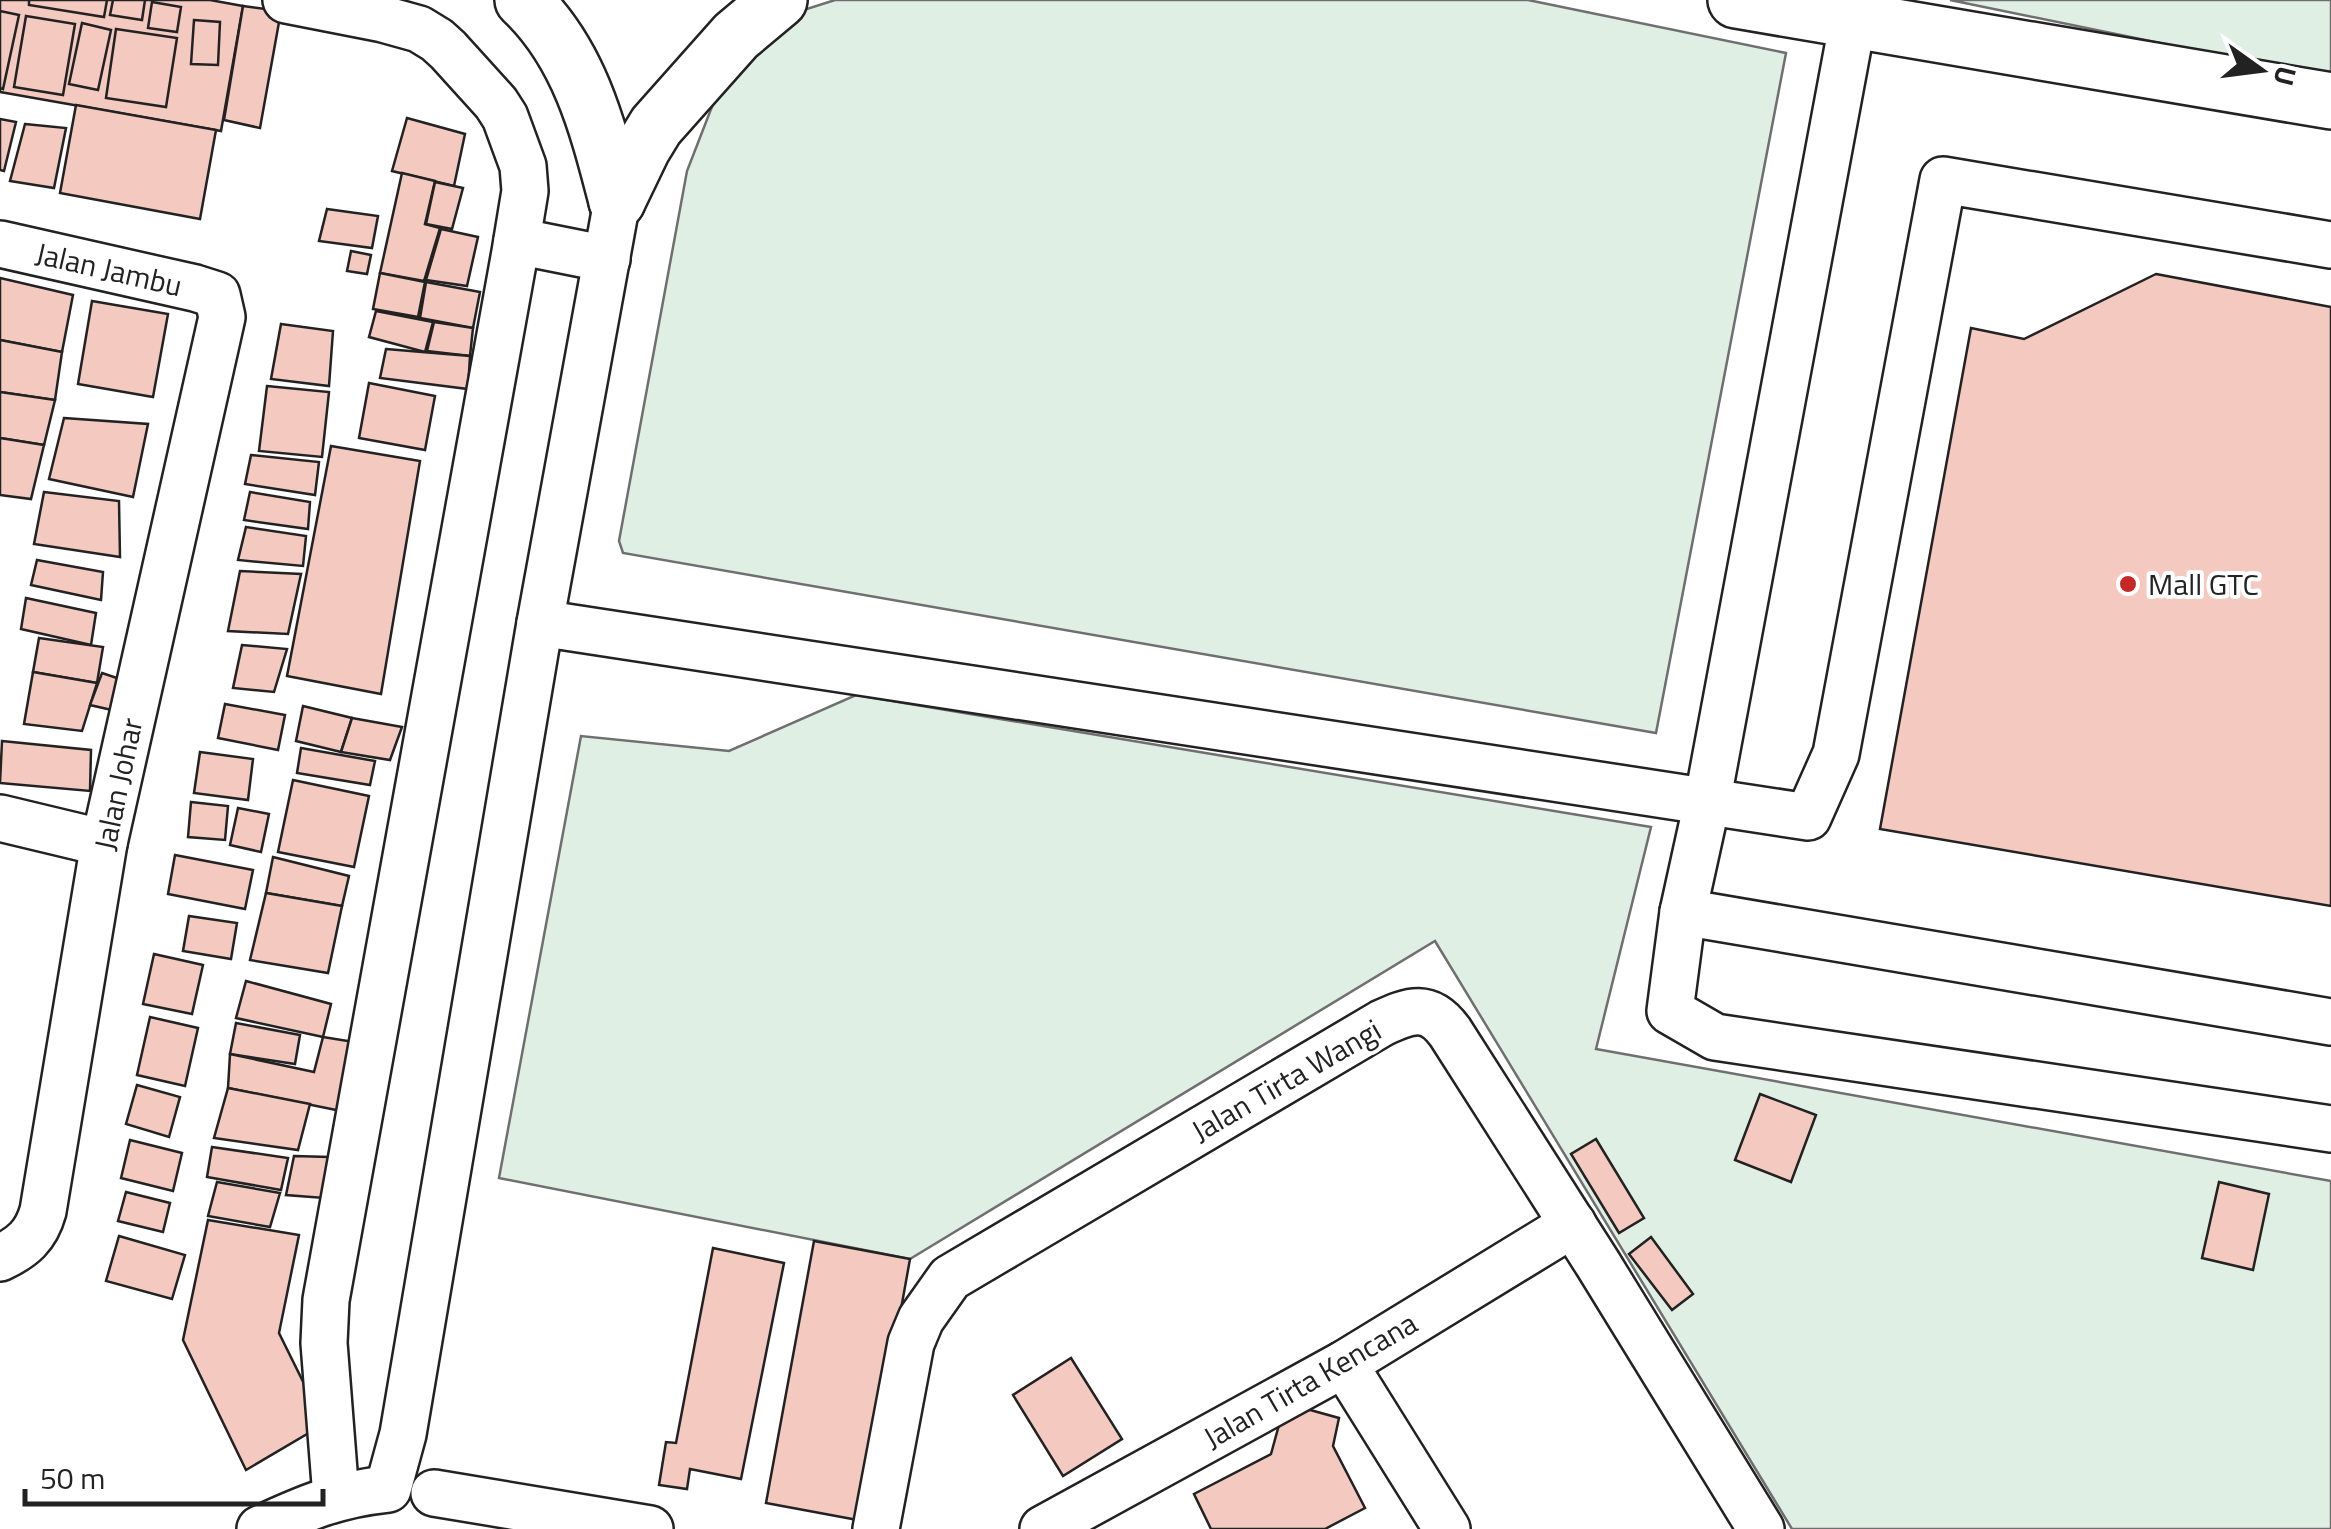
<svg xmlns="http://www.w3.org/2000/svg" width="2331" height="1529" font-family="'Titillium Web',sans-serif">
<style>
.green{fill:#e0efe3;stroke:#6f6f6f;stroke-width:2.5}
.building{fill:#f3c9c0;stroke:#222;stroke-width:2.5}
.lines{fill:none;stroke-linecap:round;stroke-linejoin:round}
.minor-casing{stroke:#222;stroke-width:50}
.major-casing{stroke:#222;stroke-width:60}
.minor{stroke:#fff;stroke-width:45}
.major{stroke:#fff;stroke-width:55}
.poi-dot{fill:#c62828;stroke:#fff;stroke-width:4}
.labels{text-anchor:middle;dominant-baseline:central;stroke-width:8;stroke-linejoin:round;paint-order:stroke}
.street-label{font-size:30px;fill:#222;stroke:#fff}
.poi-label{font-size:30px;fill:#222;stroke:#fff;text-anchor:start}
</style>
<rect width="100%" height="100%" fill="#fff"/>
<g class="green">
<polygon points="835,0 1528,0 1786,53 1656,733 623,553 619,541 687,171 720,86 794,13"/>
<polygon points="1950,0 2331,0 2331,78"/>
<polygon points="856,695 1651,827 1596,1049 2331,1181 2331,1529 1792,1529 1435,941 910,1259 499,1178 581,736 729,751"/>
</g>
<g class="building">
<polygon points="0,0 210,0 243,6 221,131 0,92"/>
<polygon points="29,0 107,0 104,17 29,5"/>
<polygon points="113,0 145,0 142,20 110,15"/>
<polygon points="152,2 181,7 177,32 148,28"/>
<polygon points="243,6 281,11 260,128 224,120"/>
<polygon points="0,11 19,15 3,89 0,88"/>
<polygon points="26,16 75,24 63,95 14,87"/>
<polygon points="194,20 220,22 218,65 191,64"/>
<polygon points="82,23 111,30 98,90 69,84"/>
<polygon points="116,29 177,38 166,107 106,98"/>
<polygon points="76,105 216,130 200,219 60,193"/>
<polygon points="407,118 465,134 454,186 392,171"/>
<polygon points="0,119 16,122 4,171 0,170"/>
<polygon points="25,124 66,128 54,188 10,181"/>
<polygon points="402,173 435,181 425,224 440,228 424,281 380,273"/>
<polygon points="435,182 463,188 452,229 426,224"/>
<polygon points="327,209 378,216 372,248 319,241"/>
<polygon points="441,229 478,237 467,286 426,280"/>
<polygon points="351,251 371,255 367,274 347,271"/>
<polygon points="380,273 425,282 418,317 373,309"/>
<polygon points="2156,274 2331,307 2331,906 1880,829 1971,328 2024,339"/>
<polygon points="0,278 73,295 62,352 0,340"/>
<polygon points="426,282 480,292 473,328 420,318"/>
<polygon points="92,301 168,314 153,397 78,384"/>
<polygon points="376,311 433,322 425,352 369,337"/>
<polygon points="434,322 473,328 470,356 427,351"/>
<polygon points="281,324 333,331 329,386 271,379"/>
<polygon points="0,340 62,352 55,400 0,392"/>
<polygon points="386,349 470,356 468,389 380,378"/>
<polygon points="369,383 435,396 425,450 359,438"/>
<polygon points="267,386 329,392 322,457 259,451"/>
<polygon points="0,392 55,400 44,445 0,438"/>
<polygon points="64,418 148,424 133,497 49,479"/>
<polygon points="0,438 44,445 31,499 0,495"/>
<polygon points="331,446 420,461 381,694 287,676"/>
<polygon points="251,455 319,462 315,495 245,484"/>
<polygon points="44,492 119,501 120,557 34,544"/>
<polygon points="250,492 310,502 308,529 244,520"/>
<polygon points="246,527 306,536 303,566 238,560"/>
<polygon points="37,560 103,572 101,600 31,585"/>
<polygon points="240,571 301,574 288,634 228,631"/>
<polygon points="26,598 96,613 91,645 21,629"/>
<polygon points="39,638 103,647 97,683 33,672"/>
<polygon points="242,645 287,649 274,692 233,688"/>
<polygon points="33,672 97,683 82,731 24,724"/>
<polygon points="102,673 123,680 116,711 90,705"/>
<polygon points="225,704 285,715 278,750 218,738"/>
<polygon points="303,706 352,718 341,752 296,741"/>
<polygon points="352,718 402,727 390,760 341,752"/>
<polygon points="2,741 91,750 90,791 0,783"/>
<polygon points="301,748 375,761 370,785 297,773"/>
<polygon points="200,752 253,759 248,800 194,793"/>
<polygon points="293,780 369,796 354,867 278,852"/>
<polygon points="191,802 228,806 225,840 188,837"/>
<polygon points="238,808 269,814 261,852 230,845"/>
<polygon points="175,855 253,870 245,909 168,894"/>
<polygon points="273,857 349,876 342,906 266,893"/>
<polygon points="266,893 342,906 328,973 250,960"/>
<polygon points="189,916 237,923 231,959 183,951"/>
<polygon points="154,954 203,965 192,1014 143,1004"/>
<polygon points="246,981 331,1004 323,1037 236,1018"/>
<polygon points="150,1017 198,1028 185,1086 137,1075"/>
<polygon points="236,1023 300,1035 295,1064 230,1054"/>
<polygon points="323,1037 354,1042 341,1111 228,1088 230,1054 314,1072"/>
<polygon points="137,1085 180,1097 169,1137 126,1124"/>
<polygon points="228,1088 310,1104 298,1150 214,1138"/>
<polygon points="1760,1094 1816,1115 1791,1182 1735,1160"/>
<polygon points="1596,1139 1644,1218 1619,1233 1571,1154"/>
<polygon points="130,1140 182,1153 173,1191 121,1178"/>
<polygon points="212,1147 288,1158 281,1190 207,1177"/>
<polygon points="294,1156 329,1157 324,1198 286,1195"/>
<polygon points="217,1182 280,1193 270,1227 208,1216"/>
<polygon points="2219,1182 2269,1194 2253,1270 2202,1258"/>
<polygon points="126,1192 170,1203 163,1232 118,1221"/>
<polygon points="208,1220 299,1235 279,1333 324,1424 246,1470 183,1340"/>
<polygon points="119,1236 185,1255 172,1299 106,1281"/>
<polygon points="1651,1237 1693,1294 1672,1310 1629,1254"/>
<polygon points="814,1241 910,1259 863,1521 766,1503"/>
<polygon points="713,1248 784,1263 741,1479 690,1469 687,1489 659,1485 666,1442 676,1443"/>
<polygon points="1071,1358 1122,1439 1063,1476 1013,1395"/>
<polygon points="1285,1403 1339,1418 1333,1446 1365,1508 1325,1529 1211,1529 1194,1494 1271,1454"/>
</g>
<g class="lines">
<defs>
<g id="minor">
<polyline points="286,0 383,19 419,29 437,40 448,50 496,103 505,117 523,166 525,191 515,252 326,1300 324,1343 336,1497"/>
<polyline points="1853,20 1707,803 1683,912 1670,1011 1715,1037 2331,1129"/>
<polyline points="517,241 607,259"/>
<path d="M0,244L195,288L217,295L222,317L104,843L43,1211C36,1236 23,1247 0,1258"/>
<polyline points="540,623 1808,817 1836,754 1943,180 2331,245"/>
<polyline points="0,818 104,843"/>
<polyline points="1683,912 2331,1022"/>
<polyline points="1344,1364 1447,1529"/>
<polyline points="434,1493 650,1529"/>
<path d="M260,1529C305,1508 338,1494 388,1489L403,1434L540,623L617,201"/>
<path d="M876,1529L911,1343L921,1319L950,1278L1382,1023C1410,1010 1429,1003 1450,1032L1598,1264L1761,1529"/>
<polyline points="1043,1529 1344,1364 1573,1224"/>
</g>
<g id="major">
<path d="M523,0C580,54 598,128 617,201"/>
<polyline points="1736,0 2331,101"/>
<polyline points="617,201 642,149 656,126 736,36 779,0"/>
</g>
</defs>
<use href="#minor" class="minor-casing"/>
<use href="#major" class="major-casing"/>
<use href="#minor" class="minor"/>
<use href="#major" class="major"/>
</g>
<circle class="poi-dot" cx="2128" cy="584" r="10"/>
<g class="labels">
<g class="street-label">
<text transform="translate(109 269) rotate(13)">Jalan Jambu</text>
<text transform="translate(118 784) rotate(-78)">Jalan Johar</text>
<text transform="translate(1286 1080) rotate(-30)">Jalan Tirta Wangi</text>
<text transform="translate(1310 1380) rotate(-30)">Jalan Tirta Kencana</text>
</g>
<g class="poi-label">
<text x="2148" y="584">Mall GTC</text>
</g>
</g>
<g transform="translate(2261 70) rotate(104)" stroke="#ffffff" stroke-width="8" paint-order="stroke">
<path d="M0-8L18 38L0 25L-18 38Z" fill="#222222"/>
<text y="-15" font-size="28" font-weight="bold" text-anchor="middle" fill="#222222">U</text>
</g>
<path d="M25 1489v15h298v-15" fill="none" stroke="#222222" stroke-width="5"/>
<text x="40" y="1489" font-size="30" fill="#222222" stroke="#ffffff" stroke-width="8" paint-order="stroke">50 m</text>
</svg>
